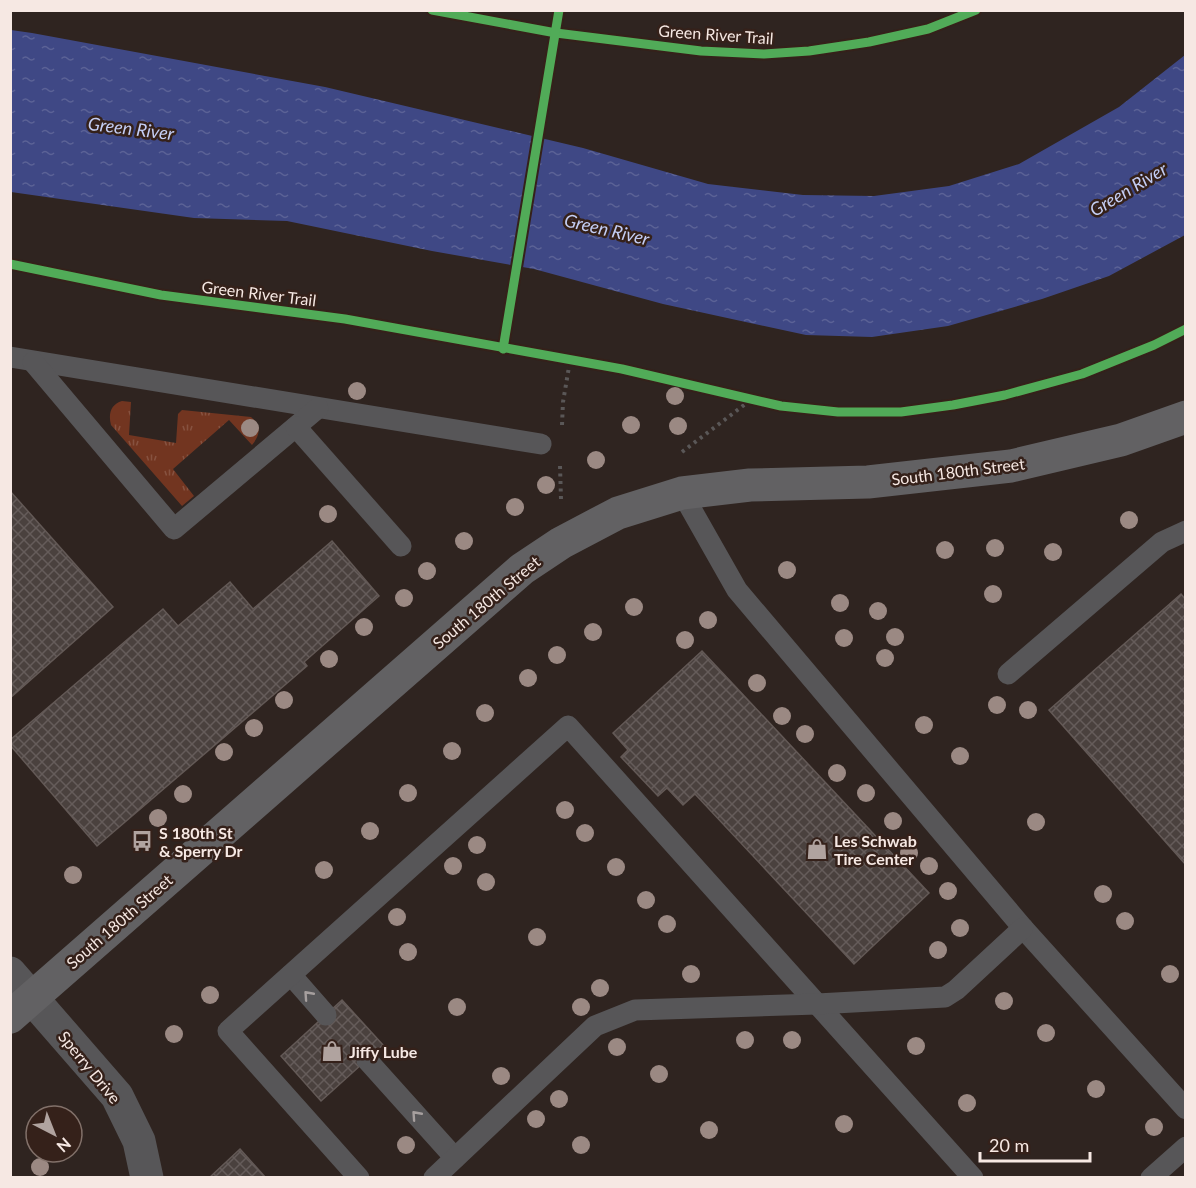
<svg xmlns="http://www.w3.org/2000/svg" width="1196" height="1188" font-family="Lato,sans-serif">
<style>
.grass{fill:url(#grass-tufts)}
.water{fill:url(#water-ripples)}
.building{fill:url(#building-cross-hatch);stroke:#635956;stroke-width:1.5}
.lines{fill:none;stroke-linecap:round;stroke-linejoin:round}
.path{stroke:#5a5757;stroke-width:4;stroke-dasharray:3 4.5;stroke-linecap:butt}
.service{stroke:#575658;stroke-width:21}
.minor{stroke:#575658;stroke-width:33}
.secondary{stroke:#626163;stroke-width:33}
.cycleway-casing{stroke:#35211a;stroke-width:13}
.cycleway{stroke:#51ab58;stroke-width:9}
.tree{fill:#9b8983}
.oneway{stroke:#a69f9e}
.labels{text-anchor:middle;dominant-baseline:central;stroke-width:5;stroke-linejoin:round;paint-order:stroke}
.street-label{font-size:16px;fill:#f6e8e3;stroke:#35211a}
.poi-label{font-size:16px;font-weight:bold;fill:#f6e8e3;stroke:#35211a;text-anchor:start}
.water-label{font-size:18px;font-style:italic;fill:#c4cef5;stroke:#35211a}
</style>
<defs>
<pattern id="grass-tufts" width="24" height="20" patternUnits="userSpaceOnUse" patternTransform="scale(1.5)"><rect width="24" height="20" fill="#723520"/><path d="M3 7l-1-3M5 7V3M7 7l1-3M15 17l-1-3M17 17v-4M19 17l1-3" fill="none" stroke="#875240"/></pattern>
<pattern id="water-ripples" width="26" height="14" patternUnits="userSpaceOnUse" patternTransform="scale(1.5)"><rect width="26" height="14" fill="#3f4885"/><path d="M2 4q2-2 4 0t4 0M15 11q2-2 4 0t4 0" fill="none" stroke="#5b6296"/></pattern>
<pattern id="building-cross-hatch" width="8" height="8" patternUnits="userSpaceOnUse" patternTransform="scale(1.5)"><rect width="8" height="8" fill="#4a413e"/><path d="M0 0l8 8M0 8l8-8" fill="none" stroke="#655c5a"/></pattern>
</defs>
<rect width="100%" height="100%" fill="#2f2420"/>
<path class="grass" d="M122,401L131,402L129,435L176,443L178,414L182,410L251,417C262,426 260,435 252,445L229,420L173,469L194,496L182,506L111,425C108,414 111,404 122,401Z"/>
<polygon class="water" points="11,30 32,33 325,87 583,148 708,184 803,195 874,196 949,186 1019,164 1119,107 1185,55 1185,235 1109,276 1042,299 948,326 872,337 806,335 663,304 534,269 432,251 287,221 194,218 11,192"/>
<g class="building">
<polygon points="10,491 113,607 10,698"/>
<polygon points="332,541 379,596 304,662 307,666 97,846 10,745 10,740 163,609 178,626 230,582 253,609"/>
<polygon points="1181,594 1186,600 1186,865 1049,710"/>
<polygon points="702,651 929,893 854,964 695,794 683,805 667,788 658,796 621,757 628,750 613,733"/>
<polygon points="342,1000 383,1045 321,1101 281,1056"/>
<polygon points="240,1149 266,1178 209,1178"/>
</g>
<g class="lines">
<g class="path">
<polyline points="562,425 563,402 570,361"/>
<polyline points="682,452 752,399"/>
<polyline points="560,466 561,499"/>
</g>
<g class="service">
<polyline points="10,357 541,444"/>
<polyline points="33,362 174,529 318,408"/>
<polyline points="296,427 401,546"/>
<polyline points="682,493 737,590 1023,928 1186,1109"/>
<polyline points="1008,674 1162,542 1186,531"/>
<polyline points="291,975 326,1015"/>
<polyline points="367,1060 455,1158"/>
<polyline points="359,1178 228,1031 568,726 973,1178"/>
<polyline points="434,1178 595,1026 635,1010 817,1004 945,997 956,990 1023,928"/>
<polyline points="1151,1178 1186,1147"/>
</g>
<polyline class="minor" points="10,973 117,1096 139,1141 147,1178"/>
<polyline class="secondary" points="10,1017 522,569 561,543 618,513 682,493 750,485 868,482 1011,466 1121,440 1186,417"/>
<defs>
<g id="cycleway">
<polyline points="432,10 556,33 701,51 764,54 809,51 869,42 928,29 976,10"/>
<polyline points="10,264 161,295 345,319 622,369 781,406 838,412 901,412 953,405 1005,395 1082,374 1154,345 1186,329"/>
<polyline points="503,349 559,10"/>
</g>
</defs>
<use href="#cycleway" class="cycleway-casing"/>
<use href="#cycleway" class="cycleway"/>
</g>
<g class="tree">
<circle cx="357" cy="391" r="9"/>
<circle cx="675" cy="396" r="9"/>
<circle cx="631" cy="425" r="9"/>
<circle cx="678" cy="426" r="9"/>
<circle cx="250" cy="428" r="9"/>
<circle cx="596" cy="460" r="9"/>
<circle cx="546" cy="485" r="9"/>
<circle cx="515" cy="507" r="9"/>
<circle cx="328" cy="514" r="9"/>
<circle cx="1129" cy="520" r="9"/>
<circle cx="464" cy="541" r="9"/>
<circle cx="995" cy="548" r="9"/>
<circle cx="945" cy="550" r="9"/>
<circle cx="1053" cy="552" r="9"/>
<circle cx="787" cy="570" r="9"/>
<circle cx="427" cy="571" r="9"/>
<circle cx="993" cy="594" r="9"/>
<circle cx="404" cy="598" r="9"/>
<circle cx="840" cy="603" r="9"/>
<circle cx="634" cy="607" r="9"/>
<circle cx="878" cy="611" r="9"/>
<circle cx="708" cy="620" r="9"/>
<circle cx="364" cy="627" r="9"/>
<circle cx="593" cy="632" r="9"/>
<circle cx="895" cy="637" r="9"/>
<circle cx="844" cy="638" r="9"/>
<circle cx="685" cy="640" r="9"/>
<circle cx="557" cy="655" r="9"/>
<circle cx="885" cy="658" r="9"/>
<circle cx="329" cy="659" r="9"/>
<circle cx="528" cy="678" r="9"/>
<circle cx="757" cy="683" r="9"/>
<circle cx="284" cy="700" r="9"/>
<circle cx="997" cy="705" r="9"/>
<circle cx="1028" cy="710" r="9"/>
<circle cx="485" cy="713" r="9"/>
<circle cx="782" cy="716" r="9"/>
<circle cx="924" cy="725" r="9"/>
<circle cx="254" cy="728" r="9"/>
<circle cx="805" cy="734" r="9"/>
<circle cx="452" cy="751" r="9"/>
<circle cx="224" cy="752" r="9"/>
<circle cx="960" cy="756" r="9"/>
<circle cx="837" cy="773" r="9"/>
<circle cx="408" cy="793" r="9"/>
<circle cx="866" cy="793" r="9"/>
<circle cx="183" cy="794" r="9"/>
<circle cx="565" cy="810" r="9"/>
<circle cx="158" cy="818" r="9"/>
<circle cx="893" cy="821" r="9"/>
<circle cx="1036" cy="822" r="9"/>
<circle cx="370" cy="831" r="9"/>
<circle cx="585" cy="833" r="9"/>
<circle cx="477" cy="845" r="9"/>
<circle cx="909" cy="853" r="9"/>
<circle cx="453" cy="866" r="9"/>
<circle cx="929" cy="866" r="9"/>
<circle cx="616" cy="867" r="9"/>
<circle cx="324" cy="870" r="9"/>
<circle cx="73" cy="875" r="9"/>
<circle cx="486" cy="882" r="9"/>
<circle cx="948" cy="891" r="9"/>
<circle cx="1103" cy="894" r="9"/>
<circle cx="646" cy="900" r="9"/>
<circle cx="397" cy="917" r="9"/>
<circle cx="1125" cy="921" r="9"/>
<circle cx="667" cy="924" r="9"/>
<circle cx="960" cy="928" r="9"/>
<circle cx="537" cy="937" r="9"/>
<circle cx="938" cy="950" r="9"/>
<circle cx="408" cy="952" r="9"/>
<circle cx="691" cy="974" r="9"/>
<circle cx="1170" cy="974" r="9"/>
<circle cx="600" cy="988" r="9"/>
<circle cx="210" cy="995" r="9"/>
<circle cx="1004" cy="1001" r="9"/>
<circle cx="457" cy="1007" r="9"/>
<circle cx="581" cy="1007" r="9"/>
<circle cx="1046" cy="1033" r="9"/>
<circle cx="174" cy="1034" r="9"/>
<circle cx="745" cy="1040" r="9"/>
<circle cx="792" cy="1040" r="9"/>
<circle cx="916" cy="1046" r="9"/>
<circle cx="617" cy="1047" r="9"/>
<circle cx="659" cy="1074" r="9"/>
<circle cx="501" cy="1076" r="9"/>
<circle cx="1096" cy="1089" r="9"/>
<circle cx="559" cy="1099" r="9"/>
<circle cx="967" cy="1103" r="9"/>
<circle cx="536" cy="1119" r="9"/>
<circle cx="844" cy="1124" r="9"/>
<circle cx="1154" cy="1127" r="9"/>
<circle cx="709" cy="1130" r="9"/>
<circle cx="406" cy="1145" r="9"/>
<circle cx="581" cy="1145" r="9"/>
<circle cx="40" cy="1167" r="9"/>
</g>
<defs><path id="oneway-chevron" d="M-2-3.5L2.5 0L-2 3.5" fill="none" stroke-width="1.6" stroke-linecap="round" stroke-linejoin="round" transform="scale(1.5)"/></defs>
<g class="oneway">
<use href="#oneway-chevron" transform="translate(308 995) rotate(-132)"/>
<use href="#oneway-chevron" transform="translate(416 1115) rotate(-132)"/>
</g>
<defs>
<symbol id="bus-bare" viewBox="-9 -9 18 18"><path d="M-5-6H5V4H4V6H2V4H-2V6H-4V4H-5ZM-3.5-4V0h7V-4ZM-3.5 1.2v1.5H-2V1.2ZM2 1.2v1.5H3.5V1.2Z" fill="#b0a39f" stroke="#35211a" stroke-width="2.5" paint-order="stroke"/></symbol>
<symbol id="shop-bare" viewBox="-9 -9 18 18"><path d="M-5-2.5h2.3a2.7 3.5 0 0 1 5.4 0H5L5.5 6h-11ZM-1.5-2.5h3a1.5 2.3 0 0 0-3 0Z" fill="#b0a39f" stroke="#35211a" stroke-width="2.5" paint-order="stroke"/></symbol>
</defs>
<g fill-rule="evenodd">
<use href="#bus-bare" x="127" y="826" width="30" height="30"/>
<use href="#shop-bare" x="802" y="834" width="30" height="30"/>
<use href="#shop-bare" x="317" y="1036" width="30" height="30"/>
</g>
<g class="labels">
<g class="street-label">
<text transform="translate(716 34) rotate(4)">Green River Trail</text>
<text transform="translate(259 293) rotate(7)">Green River Trail</text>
<text transform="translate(958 471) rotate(-7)">South 180th Street</text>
<text transform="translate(486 602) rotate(-40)">South 180th Street</text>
<text transform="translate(119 921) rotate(-41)">South 180th Street</text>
<text transform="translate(90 1067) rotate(51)">Sperry Drive</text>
</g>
<g class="poi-label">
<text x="159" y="832">S 180th St<tspan x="159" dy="18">&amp; Sperry Dr</tspan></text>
<text x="834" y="840">Les Schwab<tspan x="834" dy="18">Tire Center</tspan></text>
<text x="349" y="1051">Jiffy Lube</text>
</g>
<g class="water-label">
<text transform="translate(131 128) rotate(7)">Green River</text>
<text transform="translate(1128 189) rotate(-31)">Green River</text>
<text transform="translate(607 229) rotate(13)">Green River</text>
</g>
</g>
<rect width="1196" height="1188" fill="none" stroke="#f6e8e3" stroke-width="24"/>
<g transform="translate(54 1134) rotate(138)"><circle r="28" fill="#35211a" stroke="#82716a" stroke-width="1.5"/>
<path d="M0-4.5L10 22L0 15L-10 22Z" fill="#b0a39f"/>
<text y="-9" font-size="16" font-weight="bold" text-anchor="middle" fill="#f6e8e3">N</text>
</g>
<path d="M980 1152v9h110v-9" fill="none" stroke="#f6e8e3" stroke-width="3"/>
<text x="989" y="1152" font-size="18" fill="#f6e8e3" stroke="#35211a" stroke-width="4.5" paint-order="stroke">20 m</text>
</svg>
